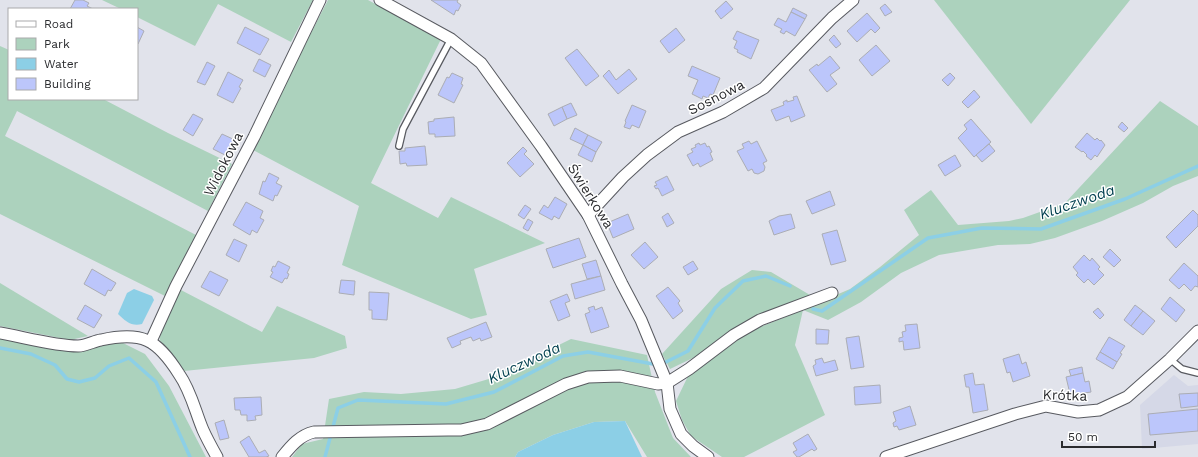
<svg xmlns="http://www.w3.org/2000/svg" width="1198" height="457" font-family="'Work Sans',sans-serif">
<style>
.built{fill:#d5d8e7}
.green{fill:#acd2bd}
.water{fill:#8ccfe6}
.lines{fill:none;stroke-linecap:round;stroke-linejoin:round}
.stream{stroke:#8ccfe6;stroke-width:3.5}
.building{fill:#bcc6fb;stroke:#abadb4}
.service-casing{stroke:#585a60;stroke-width:8}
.minor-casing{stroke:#585a60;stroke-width:13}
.service{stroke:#fff;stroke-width:5.5}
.minor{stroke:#fff;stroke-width:11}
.labels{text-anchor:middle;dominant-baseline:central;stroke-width:3;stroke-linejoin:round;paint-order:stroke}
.street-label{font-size:14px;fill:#2a2b2e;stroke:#fff}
.water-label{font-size:15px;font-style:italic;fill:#003f4f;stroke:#fff}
</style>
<rect width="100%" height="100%" fill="#e1e3eb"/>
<polygon class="built" points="1174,375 1188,386 1198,385 1198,444 1142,449 1140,405"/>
<g class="green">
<polygon points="102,0 313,0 291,42 218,4 195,46 137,17 137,9 121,9"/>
<polygon points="328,0 368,0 441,39 371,183 438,218 451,197 545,243 474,269 487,315 471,319 342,265 359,206 251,149"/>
<polygon points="934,0 1130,0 1031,124"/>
<polygon points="0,46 9,50 9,99 103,99 168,133 232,164 208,211 17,111 5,136 196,235 165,296 0,214"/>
<polygon points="1160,101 1198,126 1198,176 1173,186 1143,203 1102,221 1055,238 1030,244 998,245 939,255 901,273 861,302 828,320 803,310 795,345 825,415 744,457 722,457 691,436 682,420 676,401 690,372 740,335 803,310 815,304 850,289 880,267 919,235 904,210 931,190 958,225 1009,221 1023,218 1065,203"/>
<polygon points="752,270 771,272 810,295 799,300 699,355 670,369 662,354 721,289"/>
<polygon points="0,283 88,336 70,340 0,326"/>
<polygon points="179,289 262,332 277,306 345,336 347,348 314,358 184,371 160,341 159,327"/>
<polygon points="0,338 103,344 123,343 145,354 169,386 206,457 0,457"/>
<polygon points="571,339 647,355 655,392 673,438 691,457 647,457 625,421 594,422 553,435 518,452 515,457 292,457 302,444 323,439 329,399 364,392 401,394 455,389 492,378"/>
</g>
<g class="water">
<path d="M134,289L152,296L154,300L142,324C132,327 125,321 118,314L127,293Z"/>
<polygon points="625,421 642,457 515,457 518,452 553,435 594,422"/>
</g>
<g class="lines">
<g class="stream">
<polyline points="813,309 822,311 928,238 982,228 1041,229 1125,199 1198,166"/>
<polyline points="0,348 31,354 55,365 67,379 79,382 95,378 109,366 129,358 156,382 190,457"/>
<polyline points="666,362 688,351 715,308 743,281 766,276 790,286"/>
<polyline points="325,457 338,408 358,400 446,404 494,392 563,356 588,352 653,364"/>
</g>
</g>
<g class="building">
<polygon points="75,0 83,0 89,3 87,6 93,9 70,9"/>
<polygon points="431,0 458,0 457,2 461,5 458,11 456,10 454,15"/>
<polygon points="726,1 733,9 721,19 715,11"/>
<polygon points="885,4 892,12 885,16 880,8"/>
<polygon points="793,8 807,15 805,19 791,12"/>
<polygon points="791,12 805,19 795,36 786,31 784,34 780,32 782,29 774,25 778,18 786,22"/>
<polygon points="867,13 880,28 875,33 871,29 857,42 847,31"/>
<polygon points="137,27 144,31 138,44 137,44"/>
<polygon points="245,27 269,39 260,55 237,43"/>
<polygon points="676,28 685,40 669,53 660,41"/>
<polygon points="737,31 759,40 751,59 737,52 738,50 734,48 737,41 733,39"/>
<polygon points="834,35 841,44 836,48 829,40"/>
<polygon points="876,45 890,61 872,76 859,60"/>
<polygon points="577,49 599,76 586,86 565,58"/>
<polygon points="830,56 840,68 830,75 837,84 827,92 809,70 817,64 818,66"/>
<polygon points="259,59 271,65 265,77 253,71"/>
<polygon points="207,62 215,66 205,85 197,82"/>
<polygon points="692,66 720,78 713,95 710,94 708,98 703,96 702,99 692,94 698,80 688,76"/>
<polygon points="629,69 637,79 618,94 603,76 609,70 616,80"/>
<polygon points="228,72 243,80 239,87 241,88 233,103 217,95"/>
<polygon points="452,73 463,78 461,84 463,85 454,103 438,95 447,77 449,78"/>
<polygon points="950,73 955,78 948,86 942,80"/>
<polygon points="974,90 980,97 968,108 962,102"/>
<polygon points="797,96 805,116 791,122 789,116 776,121 771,110 784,105 783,102 787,100 787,102 794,100 793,97"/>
<polygon points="571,103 577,115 567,119 562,107"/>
<polygon points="632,105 646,111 639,128 632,125 630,129 624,127 626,122 625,121"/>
<polygon points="562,107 567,119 554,126 548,114"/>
<polygon points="193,114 203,119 193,136 183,130"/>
<polygon points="454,117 455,136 435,137 435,134 429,134 428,122 434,121 434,119"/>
<polygon points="971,119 991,142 974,157 958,138 967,129 964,125"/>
<polygon points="1122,122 1128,128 1124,132 1118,127"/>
<polygon points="575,128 588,135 583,145 570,139"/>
<polygon points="1087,133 1095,140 1097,138 1100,141 1101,140 1105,145 1097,157 1095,155 1091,160 1086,156 1087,155 1083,151 1082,152 1075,147"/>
<polygon points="222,134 235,140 227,156 213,149"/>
<polygon points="588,135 602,142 596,152 583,145"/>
<polygon points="749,141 751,144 757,141 767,161 763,163 765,167 764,171 758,174 754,173 752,169 748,171 737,151 744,148 742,144"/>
<polygon points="699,143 700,145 705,143 707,147 709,146 712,152 710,153 713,160 700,167 698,163 693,166 687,155 693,152 691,149 696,147 695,145"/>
<polygon points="989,144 995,151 982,162 976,155"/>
<polygon points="583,145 596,152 592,162 578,155"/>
<polygon points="425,146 427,165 407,166 406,163 400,164 399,151 405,151 405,148"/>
<polygon points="523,147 527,151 524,154 534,164 520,177 507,163"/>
<polygon points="955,155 961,166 945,176 938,165"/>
<polygon points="269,173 279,178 276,183 282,186 277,196 275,195 273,201 259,194 263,181 265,182"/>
<polygon points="667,176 674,190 662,196 658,188 656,189 654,186 657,185 655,182"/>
<polygon points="830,191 835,205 812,214 806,201"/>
<polygon points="555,197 567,204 559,219 554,216 552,220 539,213 544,205 548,208"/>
<polygon points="246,202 263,211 260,218 264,220 257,233 252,230 250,235 233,225"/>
<polygon points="525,205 531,209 524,219 518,215"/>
<polygon points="1193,210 1198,215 1198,226 1176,248 1166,237"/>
<polygon points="668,213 674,223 667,227 662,217"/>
<polygon points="628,214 634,229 613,238 607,223"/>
<polygon points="791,214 795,228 774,235 769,221 779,216"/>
<polygon points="528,219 533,222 528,231 523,228"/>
<polygon points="837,230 846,261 831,265 822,234"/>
<polygon points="579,238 586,257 553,268 546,249"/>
<polygon points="234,239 247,245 239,262 226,255"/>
<polygon points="645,242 658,257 644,269 631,255"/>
<polygon points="1110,249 1121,260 1114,267 1103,257"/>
<polygon points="1084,255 1090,261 1092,258 1100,267 1098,269 1104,275 1094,285 1088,279 1084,283 1076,275 1078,273 1073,267"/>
<polygon points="596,260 601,276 587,279 582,264"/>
<polygon points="278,261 290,267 287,273 289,274 287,279 285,278 282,283 270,277 273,272 271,271 273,266 275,267"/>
<polygon points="693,261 698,269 688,275 683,267"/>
<polygon points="1184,263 1198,276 1198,287 1195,286 1191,291 1184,284 1179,289 1169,280"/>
<polygon points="92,269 116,283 111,291 108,290 105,296 84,284"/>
<polygon points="210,271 228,280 219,296 201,287"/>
<polygon points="601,276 605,290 575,299 571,284"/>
<polygon points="341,280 355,281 354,295 339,293"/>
<polygon points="668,287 680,301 678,303 683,311 673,319 656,296"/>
<polygon points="369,292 389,293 387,320 372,319 372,310 369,310"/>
<polygon points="567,294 570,301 565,303 570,316 558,321 550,301"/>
<polygon points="1170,297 1185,310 1176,322 1161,309"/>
<polygon points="85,305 102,315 94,328 77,319"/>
<polygon points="1135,305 1143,311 1131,326 1124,320"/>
<polygon points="594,306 595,310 602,307 609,327 591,333 585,314 590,312 588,308"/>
<polygon points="1098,308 1104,315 1100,319 1093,312"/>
<polygon points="1143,311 1155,321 1143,335 1131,326"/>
<polygon points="486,322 492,337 481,341 480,338 473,341 471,337 460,341 461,344 452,348 447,338"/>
<polygon points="917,324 920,348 904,350 903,341 899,342 899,338 903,337 902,332 906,331 905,325"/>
<polygon points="816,329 829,330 828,344 816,344"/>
<polygon points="859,336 864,367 851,369 846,338"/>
<polygon points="1109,337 1125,346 1120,353 1122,354 1117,362 1100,352"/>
<polygon points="1100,352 1117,362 1113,369 1096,359"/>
<polygon points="1019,354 1022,364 1026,362 1030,376 1013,382 1010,372 1007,373 1003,359"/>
<polygon points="822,358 824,363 835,360 838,370 816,376 813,366 816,364 815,360"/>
<polygon points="1082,367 1083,373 1071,376 1069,370"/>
<polygon points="973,373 975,385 984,384 988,410 973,413 969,387 966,387 964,375"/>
<polygon points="1083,373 1085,382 1089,381 1091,392 1078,394 1078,393 1070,394 1066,377"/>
<polygon points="880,385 881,403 855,405 854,387"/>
<polygon points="1198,393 1198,406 1181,408 1179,394"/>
<polygon points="261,397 262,415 255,416 256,420 247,421 247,415 241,415 240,410 235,410 234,398"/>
<polygon points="910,406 916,425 899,430 897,426 894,427 893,423 896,421 893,412"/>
<polygon points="1198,409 1198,431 1150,435 1148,414"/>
<polygon points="224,420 229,438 220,440 215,423"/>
<polygon points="808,434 817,449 814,451 812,449 799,457 797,457 793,452 797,450 793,443"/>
<polygon points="249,436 259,453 265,450 269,456 266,457 249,457 240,442"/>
</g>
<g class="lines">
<defs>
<g id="service">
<polyline points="399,146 403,129 451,39"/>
<polyline points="1170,359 1182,369 1198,373"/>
</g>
<g id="minor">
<polyline points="380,0 451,39 481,63 541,146 588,215 622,284 641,320 667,383 670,409 681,434 693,446 708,457"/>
<polyline points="588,215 623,177 647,155 678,132 723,112 764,88 832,18 853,0"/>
<path d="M0,333C23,337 55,346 78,346C86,346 94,341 101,340C142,331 157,339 179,374C191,391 195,411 203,430C207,439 212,448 217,457"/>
<polyline points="151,341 176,286 254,137 320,0"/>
<path d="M282,457C291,446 300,435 314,432L448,430H461L487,424L566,384L588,377L620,376L658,384L667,383L689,369L734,335L760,320L832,293"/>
<polyline points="886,457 1015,414 1046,406 1078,412 1099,410 1127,397 1170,359 1198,331"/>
</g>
</defs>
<use href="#service" class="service-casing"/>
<use href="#minor" class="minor-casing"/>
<use href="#service" class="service"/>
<use href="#minor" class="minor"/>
</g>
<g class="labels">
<g class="street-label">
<text transform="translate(716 97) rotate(-27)">Sosnowa</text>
<text transform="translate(223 164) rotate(-63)">Widokowa</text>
<text transform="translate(591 196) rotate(58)">Świerkowa</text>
<text transform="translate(1065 395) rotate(2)">Krótka</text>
</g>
<g class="water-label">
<text transform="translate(1077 202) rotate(-19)">Kluczwoda</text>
<text transform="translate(524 363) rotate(-25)">Kluczwoda</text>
</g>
</g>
<rect x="8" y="8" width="130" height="92" fill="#ffffff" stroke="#aaaaab"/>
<rect x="16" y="21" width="20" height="6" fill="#ffffff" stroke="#aaaaab"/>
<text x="44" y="28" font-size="12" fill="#2a2b2e">Road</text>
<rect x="16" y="38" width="20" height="12" fill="#acd2bd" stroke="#aaaaab"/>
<text x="44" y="48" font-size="12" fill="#2a2b2e">Park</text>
<rect x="16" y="58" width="20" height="12" fill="#8ccfe6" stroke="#aaaaab"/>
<text x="44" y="68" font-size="12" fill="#2a2b2e">Water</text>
<rect x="16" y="78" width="20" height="12" fill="#bcc6fb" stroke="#aaaaab"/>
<text x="44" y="88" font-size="12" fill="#2a2b2e">Building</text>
<path d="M1062 441v6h93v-6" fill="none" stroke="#2a2b2e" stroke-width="2"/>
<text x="1068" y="441" font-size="12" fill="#2a2b2e" stroke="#ffffff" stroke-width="3" paint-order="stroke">50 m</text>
</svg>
